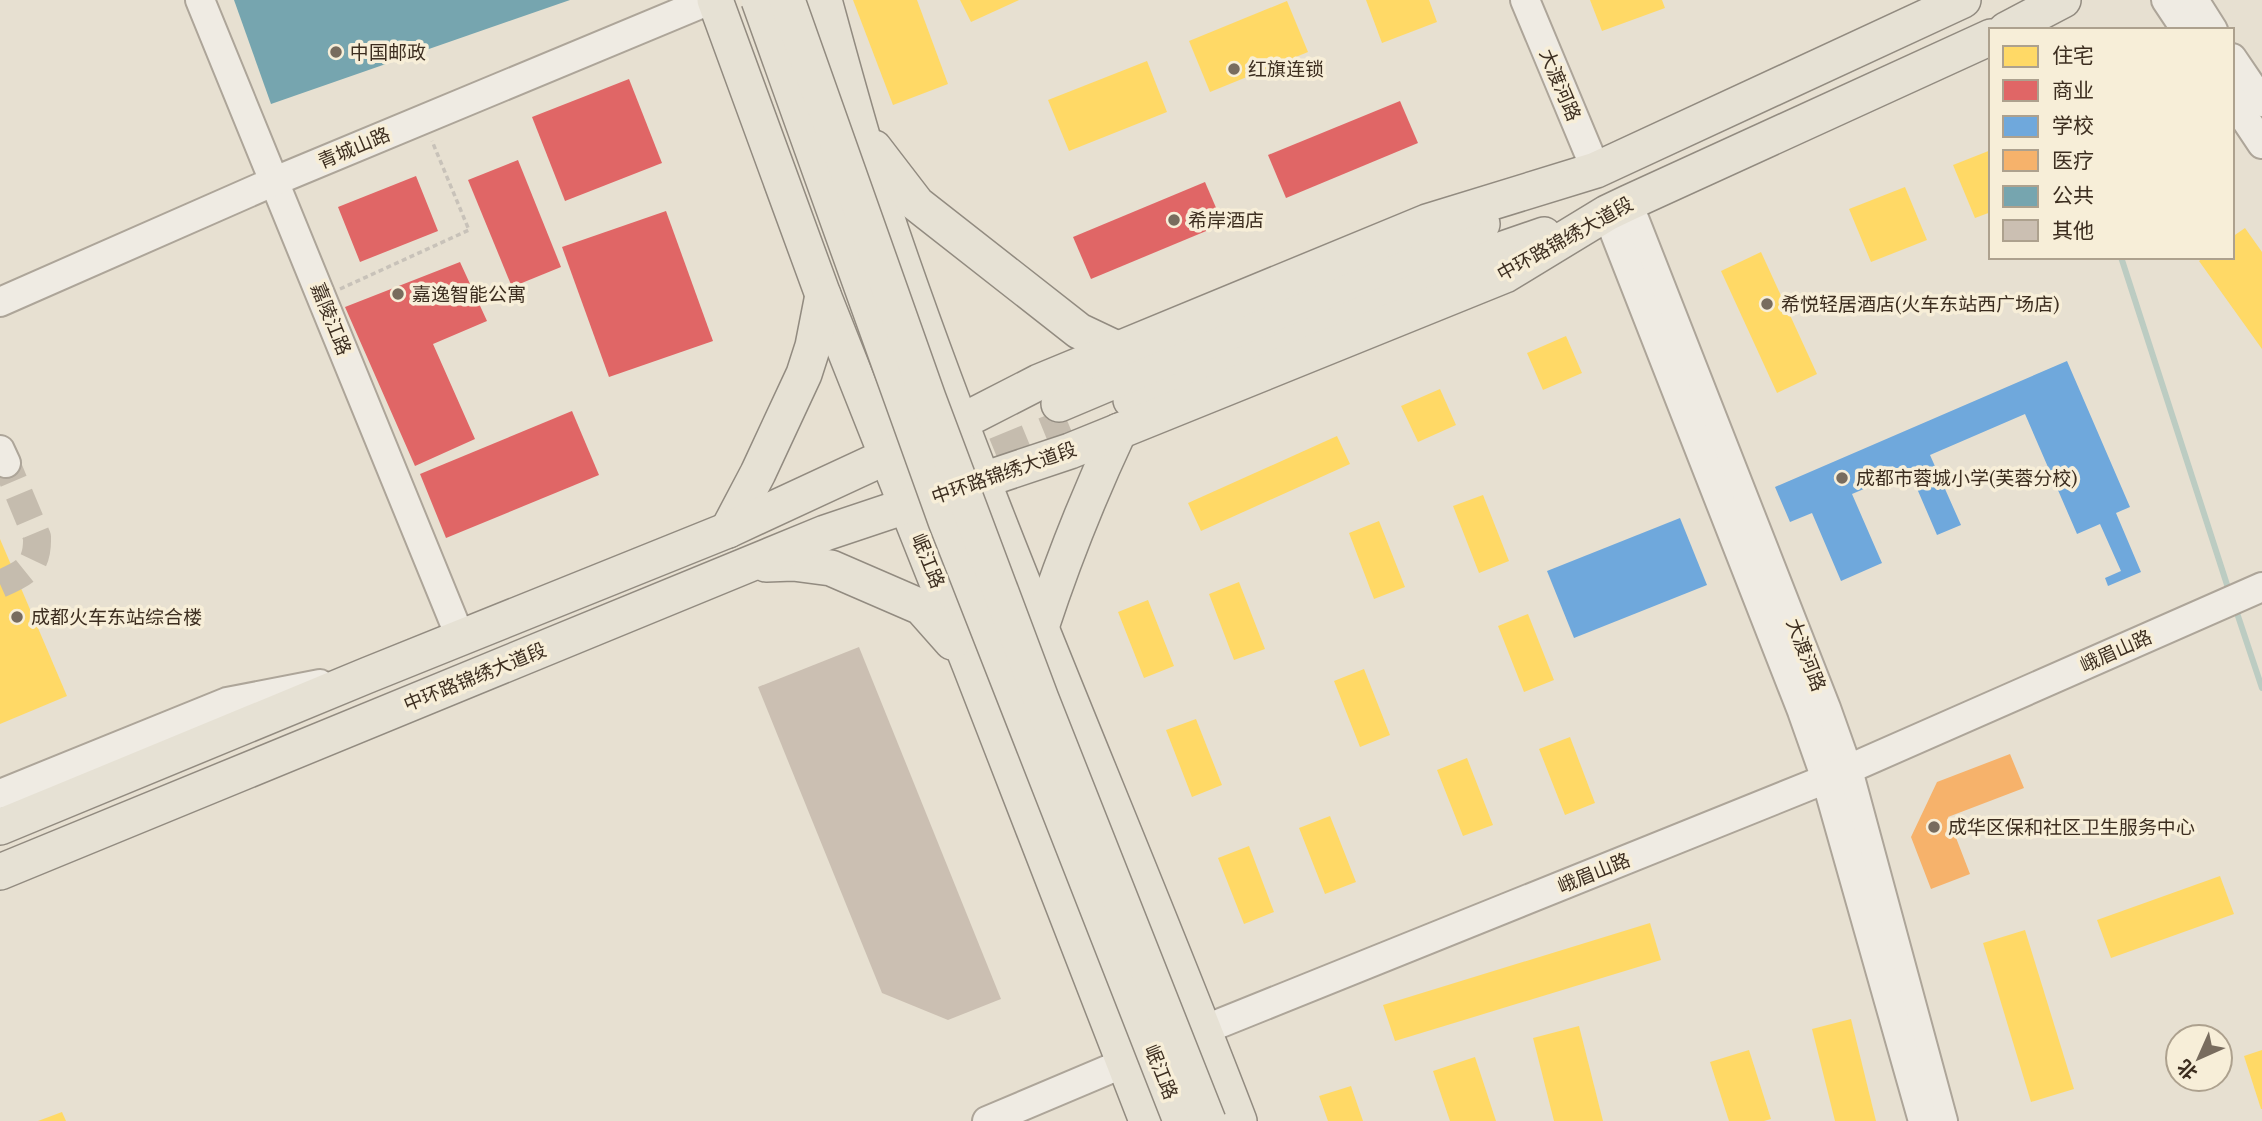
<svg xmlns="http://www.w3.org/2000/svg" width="2262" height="1121" font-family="'Libre Baskerville','Noto Sans SC',serif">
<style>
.homes{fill:#ffd966}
.shops{fill:#e06666}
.schools{fill:#6fa8dc}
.health{fill:#f6b26b}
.public{fill:#76a5af}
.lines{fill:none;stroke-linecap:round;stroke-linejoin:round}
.stream{stroke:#bcccc2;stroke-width:6}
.building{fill:#cbbfb2}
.minor-tunnel{stroke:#c5bcae;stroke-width:28;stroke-dasharray:28 14;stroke-linecap:butt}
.major-tunnel{stroke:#c5bcae;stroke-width:35;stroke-dasharray:35 18;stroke-linecap:butt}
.minor-casing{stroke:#ada599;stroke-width:32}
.major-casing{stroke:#928b80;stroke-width:38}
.path{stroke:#c8c2b9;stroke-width:3.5;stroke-dasharray:5 3.5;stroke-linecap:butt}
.minor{stroke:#efebe3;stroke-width:28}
.major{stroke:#e6e1d4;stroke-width:35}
.major-bridge-casing{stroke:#928b80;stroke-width:38;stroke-linecap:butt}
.major-bridge{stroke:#e6e1d4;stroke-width:35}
.poi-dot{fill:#786c5e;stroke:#f7eed8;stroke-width:2.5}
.labels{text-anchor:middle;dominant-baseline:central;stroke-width:7;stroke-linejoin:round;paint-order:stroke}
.poi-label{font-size:19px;fill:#3d2e20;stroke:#f7eed8;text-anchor:start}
.street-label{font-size:19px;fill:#3d2e20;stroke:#f7eed8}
</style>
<rect width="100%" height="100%" fill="#e7e0d1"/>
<g class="homes">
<polygon points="853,0 917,0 948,84 893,105"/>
<polygon points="960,0 1019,0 971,22"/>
<polygon points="1366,0 1429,0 1437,22 1382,43"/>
<polygon points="1590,0 1662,0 1665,8 1602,31"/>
<polygon points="1287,1 1308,52 1210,92 1189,41"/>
<polygon points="1147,61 1167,112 1069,151 1048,100"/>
<polygon points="1991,150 1991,212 1975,218 1953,165"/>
<polygon points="1905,187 1927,240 1871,262 1849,209"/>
<polygon points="2245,228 2262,252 2262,349 2199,261 2204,257 2232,257 2232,237"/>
<polygon points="1761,252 1817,374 1777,393 1721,271"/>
<polygon points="1566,336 1582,373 1543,390 1527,353"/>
<polygon points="1440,389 1456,425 1418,442 1401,406"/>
<polygon points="1337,436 1350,464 1201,531 1188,503"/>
<polygon points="1483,495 1509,561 1479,573 1453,506"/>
<polygon points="1379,521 1405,587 1374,599 1349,533"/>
<polygon points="0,539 67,696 0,724"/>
<polygon points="1239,582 1265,649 1234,660 1209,594"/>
<polygon points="1148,600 1174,666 1144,678 1118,612"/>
<polygon points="1528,614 1554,680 1524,692 1498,626"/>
<polygon points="1364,669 1390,735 1360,747 1334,681"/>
<polygon points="1196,719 1222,785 1192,797 1166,730"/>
<polygon points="1570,737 1595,803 1565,815 1539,749"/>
<polygon points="1467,758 1493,825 1463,836 1437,770"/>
<polygon points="1330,816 1356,882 1325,894 1299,828"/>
<polygon points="1249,846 1274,912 1244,924 1218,858"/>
<polygon points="2220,876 2234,914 2111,958 2097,920"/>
<polygon points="1650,923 1661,960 1395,1041 1383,1005"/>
<polygon points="2025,930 2074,1089 2031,1102 1983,943"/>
<polygon points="1851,1019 1876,1121 1835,1121 1812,1029"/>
<polygon points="1579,1026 1603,1121 1554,1121 1533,1038"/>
<polygon points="1749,1050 1771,1119 1764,1121 1729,1121 1710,1062"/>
<polygon points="2262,1050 2262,1109 2261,1109 2244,1056"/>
<polygon points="1475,1057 1496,1121 1450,1121 1433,1071"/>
<polygon points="1351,1086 1363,1121 1328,1121 1319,1096"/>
<polygon points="62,1112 66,1121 38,1121"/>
</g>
<g class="shops">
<polygon points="629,79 662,163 565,201 532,117"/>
<polygon points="1400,101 1418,143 1286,198 1268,155"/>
<polygon points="518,160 561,267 512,287 468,180"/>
<polygon points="416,176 438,231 360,262 338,207"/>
<polygon points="1205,182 1223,224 1091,279 1073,237"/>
<polygon points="666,211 713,341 609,377 562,247"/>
<polygon points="460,262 487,321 433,344 475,439 415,466 345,307"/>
<polygon points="572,411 599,475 446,538 420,474"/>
</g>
<g class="schools">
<polygon points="2067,361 2130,507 2116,513 2141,572 2108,586 2105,578 2121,571 2100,524 2077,534 2025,414 1930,455 1961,525 1937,535 1909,470 1852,494 1882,563 1841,581 1812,513 1790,522 1775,487"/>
<polygon points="1680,518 1707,585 1574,638 1547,571"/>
</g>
<polygon class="health" points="2010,754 2024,788 1948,817 1970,874 1931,889 1911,837 1937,782"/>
<polygon class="public" points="234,0 570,0 271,104"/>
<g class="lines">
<g class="stream">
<polyline points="2121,257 2230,594"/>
<polyline points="2235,607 2262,688"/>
</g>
</g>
<polygon class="building" points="859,647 1001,999 948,1020 882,993 758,687"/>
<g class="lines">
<path class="minor-tunnel" d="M0,584C25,573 38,567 37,537L6,463"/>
<polyline class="major-tunnel" points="947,475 1069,425"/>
<defs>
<g id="minor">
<polyline points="200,0 461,639"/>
<polyline points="1525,0 1596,170"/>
<polyline points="2166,0 2186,30"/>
<polyline points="2194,0 2213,30"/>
<polyline points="2232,58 2262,102"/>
<polyline points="2232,99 2262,144"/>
<polyline points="1628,203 1826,708 1848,770 1943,1121"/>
<polyline points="1607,213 1802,711 1826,779 1923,1121"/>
<polyline points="0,302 275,181 710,0"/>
<polyline points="0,450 6,463"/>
<polyline points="0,794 227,702 320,684"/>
<polyline points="1186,1037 1826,779 2262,587"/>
<polyline points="987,1121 1143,1055"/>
</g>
<g id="major">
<polyline points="715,0 823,295 970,665 1147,1121"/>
<path d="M824,0C845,77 866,155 891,231C994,532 1125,824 1239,1121"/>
<polyline points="2006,30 2063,0"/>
<polyline points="874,148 917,204 1079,331 1117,349"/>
<polyline points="1131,400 1483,256 1544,235"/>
<polyline points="1059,404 1429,248 1482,224"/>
<polyline points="728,530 758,473 804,374 813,346 823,295"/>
<polyline points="766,564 793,563 831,568 921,607 952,642"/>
<path d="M1041,627C1063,560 1089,495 1119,431"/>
<polyline points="0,827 368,675 728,530 961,422 1039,382 1427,222 1596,170 1963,0"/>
<polyline points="0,872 825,533 1070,451 1505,275 1607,213 1628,203 1991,37"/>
</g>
</defs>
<use href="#minor" class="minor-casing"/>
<use href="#major" class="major-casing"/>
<polyline class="path" points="340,289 469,230 432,141"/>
<use href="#minor" class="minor"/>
<use href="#major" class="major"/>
<defs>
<g id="major-bridge">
<polyline points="759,0 946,521 1181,1121"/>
<polyline points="787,0 928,398 1041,699 1208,1121"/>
</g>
</defs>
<use href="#major-bridge" class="major-bridge-casing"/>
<use href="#major-bridge" class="major-bridge"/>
</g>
<g class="poi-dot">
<circle cx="336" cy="52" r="7"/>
<circle cx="1234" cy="69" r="7"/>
<circle cx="1174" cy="220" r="7"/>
<circle cx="398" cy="294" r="7"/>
<circle cx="1767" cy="304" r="7"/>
<circle cx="1842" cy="478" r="7"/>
<circle cx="17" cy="617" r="7"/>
<circle cx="1934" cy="827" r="7"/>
</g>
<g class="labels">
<g class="poi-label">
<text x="350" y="52">中国邮政</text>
<text x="1248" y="69">红旗连锁</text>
<text x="1188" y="220">希岸酒店</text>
<text x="412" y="294">嘉逸智能公寓</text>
<text x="1781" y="304">希悦轻居酒店(火车东站西广场店)</text>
<text x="1856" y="478">成都市蓉城小学(芙蓉分校)</text>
<text x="31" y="617">成都火车东站综合楼</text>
<text x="1948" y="827">成华区保和社区卫生服务中心</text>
</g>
<g class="street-label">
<text transform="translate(1560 85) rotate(67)">大渡河路</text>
<text transform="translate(354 148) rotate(-23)">青城山路</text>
<text transform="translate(1565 239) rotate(-29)">中环路锦绣大道段</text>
<text transform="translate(331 319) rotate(68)">嘉陵江路</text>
<text transform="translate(1004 473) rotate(-19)">中环路锦绣大道段</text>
<text transform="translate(928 561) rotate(68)">岷江路</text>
<text transform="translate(2116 651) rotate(-24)">峨眉山路</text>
<text transform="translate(1806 655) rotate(69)">大渡河路</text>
<text transform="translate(475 677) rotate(-22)">中环路锦绣大道段</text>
<text transform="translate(1594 873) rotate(-22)">峨眉山路</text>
<text transform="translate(1161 1072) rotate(68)">岷江路</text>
</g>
</g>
<rect x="1989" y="28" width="245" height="231" fill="#f7eed8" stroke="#ada18e" stroke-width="2"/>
<rect x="2003" y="46" width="35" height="21" fill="#ffd966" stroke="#ada18e" stroke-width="2"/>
<text x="2052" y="63" font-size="21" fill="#3d2e20">住宅</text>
<rect x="2003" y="80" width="35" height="21" fill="#e06666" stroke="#ada18e" stroke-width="2"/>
<text x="2052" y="98" font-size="21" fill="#3d2e20">商业</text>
<rect x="2003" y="116" width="35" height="21" fill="#6fa8dc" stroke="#ada18e" stroke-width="2"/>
<text x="2052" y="133" font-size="21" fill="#3d2e20">学校</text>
<rect x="2003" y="150" width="35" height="21" fill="#f6b26b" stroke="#ada18e" stroke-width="2"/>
<text x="2052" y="168" font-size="21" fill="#3d2e20">医疗</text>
<rect x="2003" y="186" width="35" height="21" fill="#76a5af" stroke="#ada18e" stroke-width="2"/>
<text x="2052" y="203" font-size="21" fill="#3d2e20">公共</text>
<rect x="2003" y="220" width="35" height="21" fill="#cbbfb2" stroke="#ada18e" stroke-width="2"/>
<text x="2052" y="238" font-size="21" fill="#3d2e20">其他</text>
<g transform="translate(2199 1058) rotate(225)"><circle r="33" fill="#f7eed8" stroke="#ada18e" stroke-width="2"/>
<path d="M0-5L12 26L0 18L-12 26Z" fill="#786c5e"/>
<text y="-10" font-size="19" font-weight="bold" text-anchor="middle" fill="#3d2e20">北</text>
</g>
</svg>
